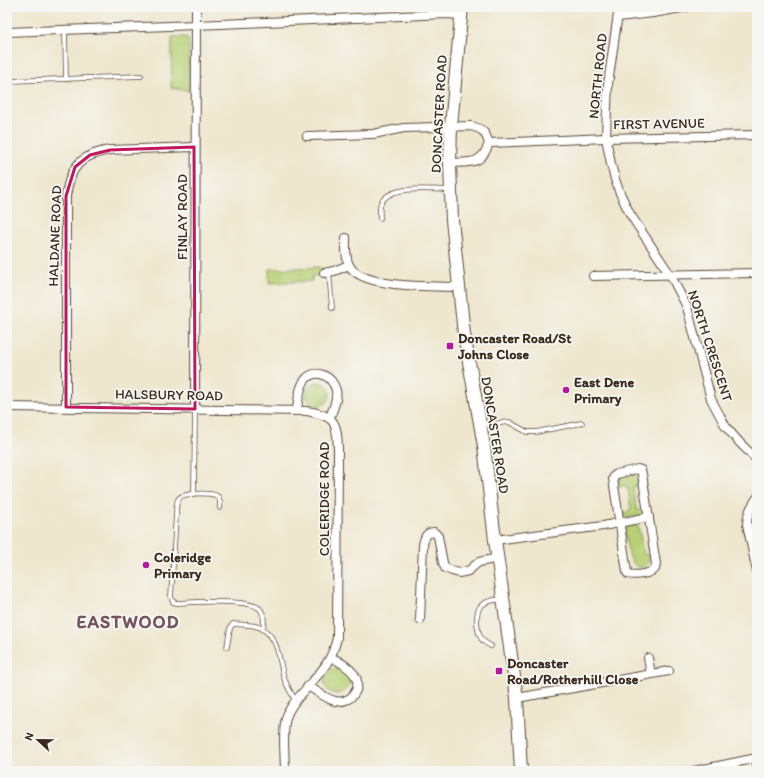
<svg xmlns="http://www.w3.org/2000/svg" width="764" height="778" font-family="Itim,sans-serif">
<style>
.green{fill:#b7d075;stroke:#797d4a}
.lines{fill:none;stroke-linecap:round;stroke-linejoin:round}
.lane-casing{stroke:#564638;stroke-width:5.5}
.street-casing{stroke:#564638;stroke-width:10}
.secondary-casing{stroke:#564638;stroke-width:14}
.lane{stroke:#fff;stroke-width:4}
.street{stroke:#fff;stroke-width:8}
.secondary{stroke:#fff;stroke-width:12}
.marked{fill:none;stroke:#c2185b;stroke-width:3;stroke-linejoin:round}
.poi-dot{fill:#b5179e;stroke:#f6f6f2;stroke-width:1.5}
.labels{text-anchor:middle;dominant-baseline:central;stroke-width:3.5;stroke-linejoin:round;paint-order:stroke}
.street-label{font-size:14px;fill:#3b2a1e;stroke:#f6f6f2}
.poi-label{font-size:14px;font-weight:bold;fill:#3b2a1e;stroke:#f6f6f2;text-anchor:start}
.district-label{font-size:18px;font-weight:bold;letter-spacing:1px;fill:#74545e;stroke:#f6f6f2}
</style>
<rect width="100%" height="100%" fill="#f6f6f2"/>
<filter id="ink" filterUnits="userSpaceOnUse"><feTurbulence type="fractalNoise" baseFrequency=".025" numOctaves="2"/><feDisplacementMap in="SourceGraphic" scale="8" xChannelSelector="R" yChannelSelector="G"/><feConvolveMatrix kernelMatrix="1 2 1 2 8 2 1 2 1" color-interpolation-filters="sRGB"/></filter>
<filter id="wash" filterUnits="userSpaceOnUse"><feTurbulence type="fractalNoise" baseFrequency=".012" numOctaves="4" result="noise"/><feDisplacementMap in="SourceGraphic" scale="16" xChannelSelector="R" yChannelSelector="G"/><feGaussianBlur stdDeviation="0.9" result="paint"/><feColorMatrix in="noise" values="0 0 0 0 0 0 0 0 0 0 0 0 0 0 0 0 0 1.4 0 .05"/><feComposite in="paint" operator="in"/></filter>
<g filter="url(#wash)">
<rect width="100%" height="100%" fill="#eee7ce"/>
<g class="green">
<polygon points="172,37 187,37 189,42 189,91 171,88"/>
<polygon points="320,267 320,275 312,276 312,281 269,283 269,269"/>
<circle cx="318" cy="394" r="12"/>
<polygon points="632,474 638,477 640,483 633,488 637,511 644,509 644,512 642,515 625,518 622,515 631,509 628,489 625,485 618,487 618,482 622,476"/>
<path d="M638,525L644,554L650,555C649,560 649,566 642,567C628,570 626,538 624,527Z"/>
<circle cx="337" cy="681" r="13"/>
</g>
</g>
<g filter="url(#ink)">
<g class="lines">
<defs>
<g id="lane">
<polyline points="65,30 66,79"/>
<polyline points="10,81 141,76"/>
<path d="M380,218C380,214 379,207 381,203C391,184 431,190 449,190"/>
<polyline points="329,272 332,308"/>
<polyline points="482,425 509,422 527,432 536,432 582,423"/>
<polyline points="194,494 195,409"/>
<path d="M220,508C220,504 221,498 217,496C211,492 183,493 179,498C176,502 176,509 176,514L171,597L173,602L177,603C193,602 250,599 260,609C265,615 264,623 263,630"/>
<path d="M491,646C487,644 483,642 481,638C477,631 475,614 480,607C484,601 494,600 501,599"/>
<path d="M227,647L230,628L233,624C242,625 253,624 261,628C279,637 279,661 284,678C287,686 291,693 295,700"/>
</g>
<g id="street">
<polyline points="619,7 608,84 607,107 606,138 611,164 615,179 619,191 630,214 671,276 687,307 711,399 726,427 739,442 757,460"/>
<polyline points="618,17 653,13 687,7"/>
<polyline points="7,32 196,25 446,14 462,15"/>
<path d="M307,136L373,134L404,128L471,126C483,129 485,132 489,143C482,165 471,162 450,163"/>
<polyline points="489,143 606,138 757,135"/>
<path d="M346,238C346,246 345,257 349,265C361,289 434,286 459,287"/>
<polyline points="324,273 334,271 349,265"/>
<polyline points="593,276 757,273"/>
<path d="M7,407L307,411C334,416 337,420 338,449L337,638C332,661 320,673 305,690C297,699 289,707 286,718C282,733 285,755 285,771"/>
<path d="M66,407V196C70,167 80,155 110,150L194,147"/>
<polyline points="195,409 196,7"/>
<path d="M297,410C298,401 299,388 305,380C316,367 332,376 336,390C338,399 333,409 330,417"/>
<path d="M638,469L641,470L642,474L656,564L655,569C649,574 636,576 628,574L627,572L613,479L614,476L617,474Z"/>
<path d="M757,498C751,507 747,514 747,524L757,572"/>
<polyline points="495,540 603,526 649,517"/>
<path d="M420,620L423,545C425,537 425,533 434,532L438,536L443,563L445,568L452,571L459,573L468,571L479,562L498,558"/>
<polyline points="648,658 651,674"/>
<path d="M308,686C317,691 326,699 335,701C352,704 363,687 354,674C348,666 340,662 331,657"/>
<polyline points="517,698 669,671"/>
<polyline points="694,771 757,758"/>
</g>
<polyline id="secondary" points="462,7 451,126 450,163 452,220 464,334 484,446 495,540 517,698 521,771"/>
</defs>
<use href="#lane" class="lane-casing"/>
<use href="#street" class="street-casing"/>
<use href="#secondary" class="secondary-casing"/>
<use href="#lane" class="lane"/>
<use href="#street" class="street"/>
<use href="#secondary" class="secondary"/>
</g>
</g>
<path class="marked" d="M194,147L195,409L66,407V196L75,167L90,155L110,150Z"/>
<g class="poi-dot">
<rect x="446" y="342" width="8" height="8" rx="2"/>
<circle cx="566" cy="390" r="4"/>
<circle cx="146" cy="565" r="4"/>
<rect x="495" y="667" width="8" height="8" rx="2"/>
</g>
<g class="labels">
<g class="street-label">
<text transform="translate(598 76) rotate(-84)">NORTH ROAD</text>
<text transform="translate(439 114) rotate(-87)">DONCASTER ROAD</text>
<text transform="translate(659 124) rotate(-1)">FIRST AVENUE</text>
<text transform="translate(182 217) rotate(-90)">FINLAY ROAD</text>
<text transform="translate(55 236) rotate(-88)">HALDANE ROAD</text>
<text transform="translate(710 346) rotate(72)">NORTH CRESCENT</text>
<text transform="translate(169 395) rotate(1)">HALSBURY ROAD</text>
<text transform="translate(495 435) rotate(81)">DONCASTER ROAD</text>
<text transform="translate(324 499) rotate(-90)">COLERIDGE ROAD</text>
</g>
<g class="poi-label">
<text x="458" y="338">Doncaster Road/St<tspan x="458" dy="16">Johns Close</tspan></text>
<text x="574" y="382">East Dene<tspan x="574" dy="16">Primary</tspan></text>
<text x="154" y="557">Coleridge<tspan x="154" dy="16">Primary</tspan></text>
<text x="507" y="663">Doncaster<tspan x="507" dy="16">Road/Rotherhill Close</tspan></text>
</g>
<g class="district-label">
<text x="128" y="622">EASTWOOD</text>
</g>
</g>
<rect width="764" height="778" fill="none" stroke="#f6f6f2" stroke-width="24"/>
<g transform="translate(38 740) rotate(292)" stroke="#f6f6f2" stroke-width="3" paint-order="stroke">
<path d="M0-3L7 15L0 10L-7 15Z" fill="#3b2a1e"/>
<text y="-6" font-size="11" font-weight="bold" text-anchor="middle" fill="#3b2a1e">N</text>
</g>
</svg>
